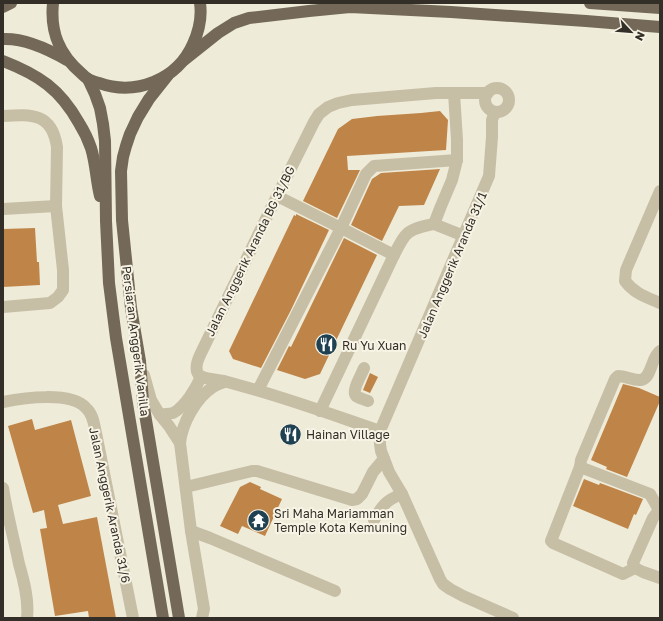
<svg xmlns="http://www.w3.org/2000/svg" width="663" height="621" font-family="'Golos Text',sans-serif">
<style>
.building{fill:#bf8548}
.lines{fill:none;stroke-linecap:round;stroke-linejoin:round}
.minor{stroke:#c7bea6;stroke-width:12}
.major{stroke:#746958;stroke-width:12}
.labels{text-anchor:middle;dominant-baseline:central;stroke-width:4;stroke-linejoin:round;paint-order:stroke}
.street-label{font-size:12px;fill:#332e27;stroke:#f8f4e5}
.poi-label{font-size:12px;fill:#332e27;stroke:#f8f4e5;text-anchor:start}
</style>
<rect width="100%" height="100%" fill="#efebd9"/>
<g class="building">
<polygon points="440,111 448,120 446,150 347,156 348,170 360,170 337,218 303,201 338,129 352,119 377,116 421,113"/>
<polygon points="440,169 424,205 399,206 382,241 351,225 372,179 381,173"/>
<polygon points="296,214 329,230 291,310 261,368 233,359 229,351 294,215 296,216"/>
<polygon points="35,228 37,262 39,262 40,285 3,287 3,229"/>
<polygon points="344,238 377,255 320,374 305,379 277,370 289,346 291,347"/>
<polygon points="370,373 378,377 370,393 363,390"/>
<polygon points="623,384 639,388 660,397 660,401 627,477 606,469 607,467 591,460"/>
<polygon points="32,419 35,430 71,420 91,496 58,505 63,524 97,517 116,618 89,618 88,611 55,616 40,529 47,528 44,510 33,513 8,426"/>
<polygon points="584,479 599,485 600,483 643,499 636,515 634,514 628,529 573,506"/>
<polygon points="250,482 261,487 260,489 282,499 265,536 242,526 238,534 220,526 240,487"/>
</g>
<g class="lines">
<g class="minor">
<circle cx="497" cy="100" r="12"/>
<polyline points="495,112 492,120 492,137 489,176 380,431 380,444 381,451 389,472 402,494 440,579 443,584 450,589 463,596 513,618"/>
<path d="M3,116C32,114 52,113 57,147L56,206L63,270V290L58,297L50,303L3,307"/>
<path d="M660,191L626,270L625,281C635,294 646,297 660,303"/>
<polyline points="277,196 341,228 394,255"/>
<polyline points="3,209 56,206"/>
<polyline points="434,224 464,236"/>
<path d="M364,368C362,374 351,391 356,396C359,398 365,400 368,401"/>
<polyline points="144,375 151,400 160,415 169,426 180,443 191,531 204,609 202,618"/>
<polyline points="258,390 341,228 366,174 374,166 457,160"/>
<path d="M3,402C23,398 71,391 86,408C93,414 94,424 96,433L133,618"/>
<path d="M320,411L394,255C397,249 401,241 405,236C411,228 425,226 434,224L441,206L452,180L457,160V140L454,93"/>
<path d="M160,415C165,414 169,414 173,413C185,407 196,388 201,377"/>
<path d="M380,431C339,417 298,402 256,390C245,387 235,384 224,381C218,380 205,379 200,376C193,370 198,359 201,353L277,196L314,122L319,114L328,107L338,103L352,100L436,93H488"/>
<path d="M180,443C182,423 196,398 213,387C216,385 221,383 224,382"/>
<path d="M580,467L581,460L615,379L618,376C626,376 633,381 641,380C652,378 651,357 660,351"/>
<polyline points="186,487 252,471 257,471 352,500 357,499 362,494 373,472 384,459"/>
<path d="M3,488C7,514 14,539 19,564C24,581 29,600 27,618"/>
<polyline points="659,510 653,518 633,563 635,568 643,572 660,578"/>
<path d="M374,520C382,506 386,500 402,494"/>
<polyline points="191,531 210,538 335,591"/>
<polyline points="635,568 623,574 553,543 551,541 580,467 650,494 659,510 660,510"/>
</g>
<g class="major">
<path d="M53,3C50,32 59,54 81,73C83,75 85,77 88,79C91,81 96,82 99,83C136,96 177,80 193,44C199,31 202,17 200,3"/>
<polyline points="590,3 660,8"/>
<polyline points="3,7 11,3"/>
<path d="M3,39C25,38 48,49 67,60"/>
<polyline points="184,60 218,33 234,23 249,18 309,11 350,7 451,12 586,21 660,27"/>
<path d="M3,61C39,75 60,89 79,123C84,131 88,139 91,148C96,164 96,180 100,196"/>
<polyline points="168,75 149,99 138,117 130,134 126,146 123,157 121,171 122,220 131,308 140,361 143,402 179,618"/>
<polyline points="88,79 95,94 100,108 103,124 105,141 106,221 109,283 116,338 163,618"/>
</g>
</g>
<defs>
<symbol id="restaurant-disc" viewBox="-11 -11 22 22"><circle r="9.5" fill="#1f4152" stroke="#f8f4e5"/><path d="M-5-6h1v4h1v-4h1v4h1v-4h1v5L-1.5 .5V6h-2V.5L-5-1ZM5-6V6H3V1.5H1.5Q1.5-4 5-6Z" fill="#fff"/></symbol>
<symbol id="temple-disc" viewBox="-11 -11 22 22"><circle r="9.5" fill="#1f4152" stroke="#f8f4e5"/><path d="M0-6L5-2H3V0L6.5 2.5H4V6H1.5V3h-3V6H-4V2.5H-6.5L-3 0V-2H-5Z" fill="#fff"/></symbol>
</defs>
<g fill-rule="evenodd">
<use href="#restaurant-disc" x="314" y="332" width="25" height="25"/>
<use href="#restaurant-disc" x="278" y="422" width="25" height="25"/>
<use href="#temple-disc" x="246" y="508" width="25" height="25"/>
</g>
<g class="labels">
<g class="street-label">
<text transform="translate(250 251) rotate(-64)">Jalan Anggerik Aranda BG 31/BG</text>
<text transform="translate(452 265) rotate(-67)">Jalan Anggerik Aranda 31/1</text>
<text transform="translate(136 341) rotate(83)">Persiaran Anggerik Vanilla</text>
<text transform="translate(110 505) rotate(78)">Jalan Anggerik Aranda 31/6</text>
</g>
<g class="poi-label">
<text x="342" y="345">Ru Yu Xuan</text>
<text x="306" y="434">Hainan Village</text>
<text x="274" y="513">Sri Maha Mariamman<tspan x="274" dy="14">Temple Kota Kemuning</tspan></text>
</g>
</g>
<rect width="663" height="621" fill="none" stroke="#332e27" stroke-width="8"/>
<g transform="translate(631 32) rotate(116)" stroke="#f8f4e5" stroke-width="3" paint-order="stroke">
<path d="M0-3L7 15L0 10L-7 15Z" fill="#332e27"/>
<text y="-6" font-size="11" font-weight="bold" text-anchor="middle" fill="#332e27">N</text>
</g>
</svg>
